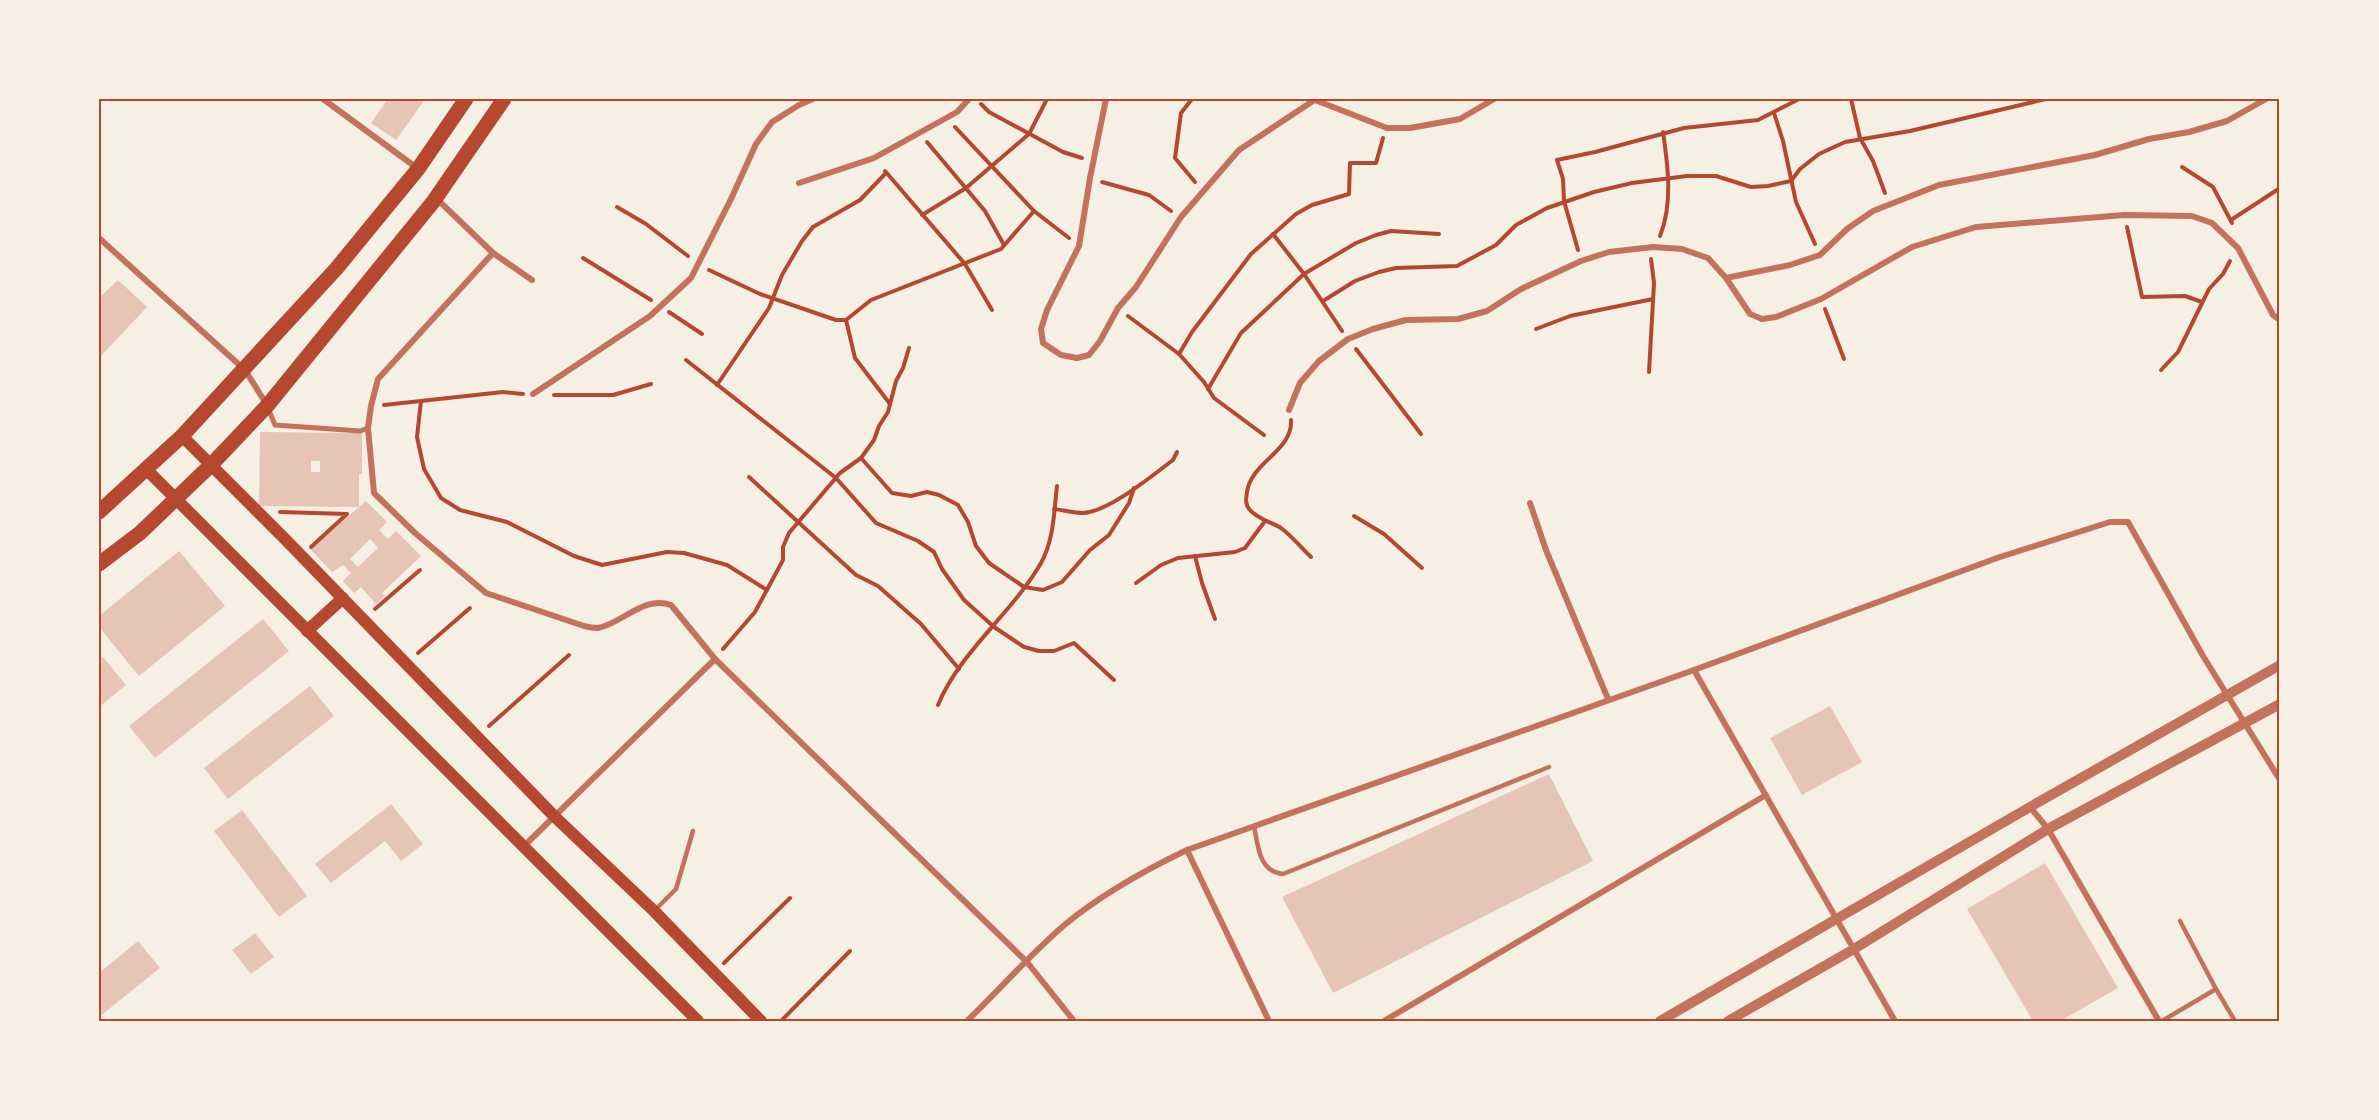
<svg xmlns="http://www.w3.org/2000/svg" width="2379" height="1120" font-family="'Playfair Display',serif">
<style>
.building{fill:#e6c5b7;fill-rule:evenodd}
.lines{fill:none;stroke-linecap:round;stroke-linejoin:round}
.path{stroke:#b5482f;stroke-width:4}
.service{stroke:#c5725c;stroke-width:4.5}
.pedestrian{stroke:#c5725c;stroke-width:5}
.minor{stroke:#c5725c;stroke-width:6}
.tertiary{stroke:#c5725c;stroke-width:10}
.secondary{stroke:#b5482f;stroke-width:12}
.primary{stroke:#b5482f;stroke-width:15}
.neatline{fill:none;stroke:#b5482f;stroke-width:2}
</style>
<rect width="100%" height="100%" fill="#f6efe4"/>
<g class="building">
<polygon points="388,99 418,99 423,102 396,140 371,123"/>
<polygon points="118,280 147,307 99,358 99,298"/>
<path d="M260,432L362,433V474H359V507L259,506ZM311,461H320V472H311Z"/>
<path d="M366,501L387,522L379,530L388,539L396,531L421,556L382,593L385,596L376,604L361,587L354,593L343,581L351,573L343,565L332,572L310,549ZM370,539L378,548L358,567L350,559Z"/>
<polygon points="179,551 225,606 139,676 99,627 99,616"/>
<polygon points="263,619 289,651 155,758 129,726"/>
<polygon points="103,657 126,685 99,707 99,660"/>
<polygon points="310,686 334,716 228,799 204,768"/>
<polygon points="1830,706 1862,762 1802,795 1770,738"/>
<polygon points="1549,774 1593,861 1333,993 1282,897"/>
<polygon points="391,804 423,844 401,861 385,841 331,883 315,864"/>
<polygon points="242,810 307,896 279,917 214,831"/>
<polygon points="2045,863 2118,988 2060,1021 2033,1021 1967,909"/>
<polygon points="255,933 274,957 251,974 232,950"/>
<polygon points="138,941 160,968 99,1017 99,973"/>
</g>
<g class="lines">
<g class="path">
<polyline points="1192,99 1181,113 1175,158 1195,182"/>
<polyline points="1851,99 1860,138 1873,161 1885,193"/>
<polyline points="981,104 989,112 1063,152 1082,158"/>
<polyline points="1774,113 1783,141 1796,202 1815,244"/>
<polyline points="955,127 1034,211 1069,238"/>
<polyline points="927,142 985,211 1004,245"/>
<polyline points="2182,167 2213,187 2232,223"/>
<polyline points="885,171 965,264 992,310"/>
<polyline points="1102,182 1149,195 1171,211"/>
<polyline points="617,207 646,224 688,256"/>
<polyline points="922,215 966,188 1029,134 1047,99"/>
<polyline points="2231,220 2280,188"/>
<polyline points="2127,227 2142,297 2185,296 2202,302"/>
<polyline points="1273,234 1304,274 1342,331"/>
<path d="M1660,236C1673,204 1668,166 1663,132"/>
<polyline points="1578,250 1564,201 1563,179 1557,160 1595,152 1684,128 1758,120 1799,99"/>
<polyline points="583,258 651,300"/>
<polyline points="709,270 760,294 836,320 846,320"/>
<polyline points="1323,301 1355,281 1379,272 1396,268 1457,266 1496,245 1516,225 1547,208 1594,192 1632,183 1687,176 1716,176 1751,187 1768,186 1791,181 1800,169 1819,154 1845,142 1910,131 2046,99"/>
<polyline points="1825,309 1844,359"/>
<polyline points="669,312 702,334"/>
<polyline points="1128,316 1179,354 1204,382 1214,398 1264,435"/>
<polyline points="846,320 871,300 1001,249 1034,211"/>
<polyline points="846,320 855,358 890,404"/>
<polyline points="1536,329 1570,316 1653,299"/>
<polyline points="1356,349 1421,434"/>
<polyline points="1179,354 1192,332 1251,254 1296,214 1312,205 1349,194 1350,163 1376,163 1383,138"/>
<polyline points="686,360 836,478 876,523 918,541 934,552 942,569 964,600 994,627 1024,647 1039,651 1054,651 1074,643 1114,680"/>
<polyline points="2161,370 2178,352 2209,289 2223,274 2230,261"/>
<polyline points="1649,372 1654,283 1651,259"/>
<polyline points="717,385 769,308 782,275 802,241 813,227 860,200 886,173"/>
<polyline points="1208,389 1241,333 1304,274 1356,243 1376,235 1391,231 1439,234"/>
<polyline points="554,395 613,395 651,384"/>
<polyline points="421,401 417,437 424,469 441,498 460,510 507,522 574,556 602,565 667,552 684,553 727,565 767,590"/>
<polyline points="384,405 503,392 523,394"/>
<path d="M1291,420C1293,451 1251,462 1247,492C1246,499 1245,503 1249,509C1257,519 1271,522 1281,528C1292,536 1301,548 1311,557"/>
<polyline points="861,458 892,493 911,496 927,492 939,495 958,505 968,522 976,546 989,563 1024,587 1043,590 1062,582 1090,550 1109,535 1129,503 1134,488"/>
<polyline points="749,477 856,575 878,586 921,624 959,669"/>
<path d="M1054,509C1063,510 1074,513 1083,513C1108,512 1152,476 1173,460L1177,452"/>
<polyline points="280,512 347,514 311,547"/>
<polyline points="1354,516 1384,534 1422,568"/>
<polyline points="1195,556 1202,583 1215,619"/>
<polyline points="1136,583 1161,565 1178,558 1235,552 1245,548 1265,521"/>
<polyline points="375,609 420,570"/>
<polyline points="723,649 755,612 783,560 783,547 789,533 840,473 861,458 874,440 879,426 888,412 896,381 903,368 909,348"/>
<polyline points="418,653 470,608"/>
<path d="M938,705C959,653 1013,612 1041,563C1054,540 1054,511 1057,486"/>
<polyline points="489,726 569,655"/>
<polyline points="724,963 790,898"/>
<polyline points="781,1021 850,951"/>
</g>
<g class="service">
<path d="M1254,826C1258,846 1259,872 1283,874L1549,767"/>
<polyline points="656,909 676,889 693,831"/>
<polyline points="2180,921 2216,989"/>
<polyline points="2162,1021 2216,989 2235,1021"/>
</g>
<polyline class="pedestrian" points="268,408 275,425 360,431 368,428"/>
<g class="minor">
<polyline points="323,99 417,168"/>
<polyline points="1106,99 1090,178 1079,246 1047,310 1041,329 1043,343 1061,355 1077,358 1089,355 1100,341 1118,308 1136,287 1181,217 1239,150 1316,99"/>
<polyline points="1315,100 1387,128 1410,128 1460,119 1494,99"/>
<polyline points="799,183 874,158 957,112 969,99"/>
<polyline points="437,199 493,253 532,280"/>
<polyline points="99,238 245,370 267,405"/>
<path d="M493,253L378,379L371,406L368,428L374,493L415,533L486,593L584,626C588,627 594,628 598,628C623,623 644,595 671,605L715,659L1027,962L1074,1021"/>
<polyline points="1726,278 1790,265 1820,255 1847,229 1873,211 1939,185 2095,155 2149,139 2189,132 2227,121 2266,99"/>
<polyline points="533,394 650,316 691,278 731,199 756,144 772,122 799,105 813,99"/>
<polyline points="1289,410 1300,383 1319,361 1348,339 1373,329 1406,320 1458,319 1487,311 1521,289 1581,261 1609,252 1653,247 1682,249 1708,258 1726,278 1750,314 1762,319 1776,317 1821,299 1912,247 1976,227 2124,215 2192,216 2212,223 2238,248 2273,315 2280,320"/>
<polyline points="1530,503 1546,550 1608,699"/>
<polyline points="1694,670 1895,1021"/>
<polyline points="2030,807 2048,829 2159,1021"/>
<polyline points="522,848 715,659"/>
<polyline points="1187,850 1269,1021"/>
<path d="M967,1021C999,990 1029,956 1062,927C1100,895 1143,871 1187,850L1694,670L1997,558L2110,522H2128L2203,656L2280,780"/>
<polyline points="1384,1021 1766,795"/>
</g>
<g class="tertiary">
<polyline points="1660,1021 2030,807 2280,665"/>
<polyline points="1728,1021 1854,949 2048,829 2280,704"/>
</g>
<g class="secondary">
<polyline points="182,436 285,539 554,816 654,911 761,1021"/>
<polyline points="146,469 698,1021"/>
<polyline points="307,631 343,598"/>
</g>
<g class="primary">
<polyline points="99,512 182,436 336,269 418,169 466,99"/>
<polyline points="99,564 140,533 211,465 267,406 433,202 504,99"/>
</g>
</g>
<rect width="2379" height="1120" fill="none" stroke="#f6efe4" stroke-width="201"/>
<rect x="100" y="100" width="2178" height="920" class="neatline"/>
</svg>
